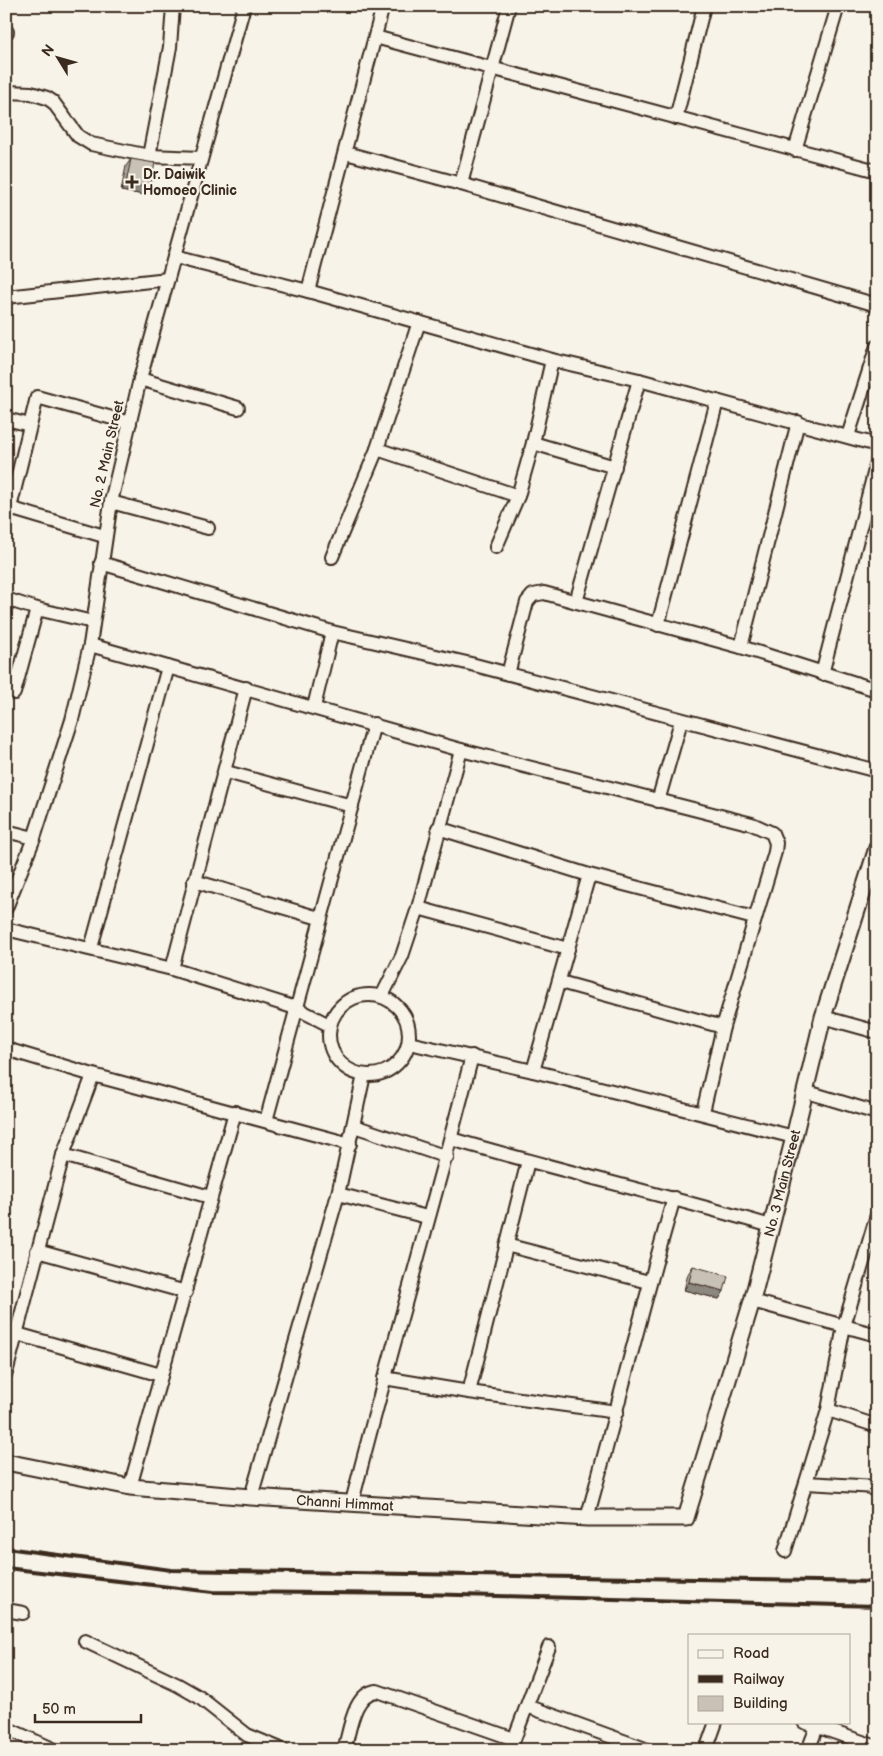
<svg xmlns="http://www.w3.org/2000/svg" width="883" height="1756" font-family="'Balsamiq Sans',sans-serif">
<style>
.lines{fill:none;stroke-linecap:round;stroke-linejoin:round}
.minor-casing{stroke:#3b2a1e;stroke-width:16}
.tertiary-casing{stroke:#3b2a1e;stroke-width:19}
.minor{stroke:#f7f3e8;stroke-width:12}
.tertiary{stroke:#f7f3e8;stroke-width:15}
.rail{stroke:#3b2a1e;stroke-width:4}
.wall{fill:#aca69d;stroke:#3b2a1e}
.shaded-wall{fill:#8c877f;stroke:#3b2a1e}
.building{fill:#c8c1b6;stroke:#3b2a1e}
.poi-dot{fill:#3b2a1e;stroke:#f7f3e8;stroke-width:2}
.labels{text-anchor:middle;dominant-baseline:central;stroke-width:4.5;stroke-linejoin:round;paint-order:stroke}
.poi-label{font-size:14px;font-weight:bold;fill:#3b2a1e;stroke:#f7f3e8;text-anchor:start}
.street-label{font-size:14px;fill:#3b2a1e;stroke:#f7f3e8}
</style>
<rect width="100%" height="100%" fill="#f7f3e8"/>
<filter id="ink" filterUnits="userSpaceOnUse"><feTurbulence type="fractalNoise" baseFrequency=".02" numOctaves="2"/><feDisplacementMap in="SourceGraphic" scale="10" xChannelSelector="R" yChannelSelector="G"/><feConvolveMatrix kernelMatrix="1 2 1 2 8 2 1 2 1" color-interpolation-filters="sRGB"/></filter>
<g filter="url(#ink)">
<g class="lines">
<defs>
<g id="minor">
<polyline points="6,32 7,32"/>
<polyline points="375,37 877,171"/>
<polyline points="6,92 31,93 47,98 53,102 78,136 91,144 149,156 201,158"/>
<polyline points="676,118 704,6"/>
<polyline points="795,150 838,6"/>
<polyline points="346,153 461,184 877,305"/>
<polyline points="149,156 170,47 173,6"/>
<polyline points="461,184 509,6"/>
<polyline points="174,257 308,291 552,360 639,380 877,445"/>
<polyline points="308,291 383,6"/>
<polyline points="6,297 168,279"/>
<polyline points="419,322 377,449 518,496"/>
<polyline points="140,379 238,408"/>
<polyline points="6,419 30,425"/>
<polyline points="848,436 877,346"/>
<polyline points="533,443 615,467"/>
<polyline points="111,502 208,528"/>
<polyline points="6,507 104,536"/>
<polyline points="10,508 37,397 130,423"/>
<polyline points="496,547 518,496 533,443 552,360"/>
<polyline points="332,557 377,449"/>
<polyline points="101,563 332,632 471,664 877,771"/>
<polyline points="6,599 37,609"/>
<polyline points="576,602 639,380"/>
<polyline points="658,625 717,401"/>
<polyline points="90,645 461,750 752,824 772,833 776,843 775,852 723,1027 703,1112"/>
<polyline points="741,647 798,422"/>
<polyline points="508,674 527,602 533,595 544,593 741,647 877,690"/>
<polyline points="822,674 877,462"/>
<polyline points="6,691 14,693 37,609 93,622"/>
<polyline points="314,707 332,632"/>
<polyline points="226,772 352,806"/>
<polyline points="658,801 681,721"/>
<polyline points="438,828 589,875 754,918"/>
<polyline points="6,831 34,838"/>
<polyline points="194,881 319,918"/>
<polyline points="6,908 34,838 72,720 90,645 111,502 140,379 244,6"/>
<polyline points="418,908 568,949"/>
<polyline points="6,929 172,969 296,1008 329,1025"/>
<polyline points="91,948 168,667"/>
<polyline points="172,969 246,688"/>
<polyline points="560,982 723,1027"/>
<circle cx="369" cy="1035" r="40"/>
<polyline points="382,996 402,956 418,908 461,750"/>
<polyline points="823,1017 877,1032"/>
<polyline points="409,1043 533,1071 794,1137"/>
<polyline points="6,1049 93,1075 350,1144"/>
<polyline points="533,1071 589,875"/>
<polyline points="804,1091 877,1113"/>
<polyline points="266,1121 374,724"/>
<polyline points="354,1126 447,1157"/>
<path d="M451,1139C557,1170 665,1195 771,1226"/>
<polyline points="63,1155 210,1197"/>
<polyline points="338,1194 427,1217"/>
<polyline points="506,1245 649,1282"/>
<polyline points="37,1251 186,1292"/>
<polyline points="752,1301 877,1335"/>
<polyline points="17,1334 161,1375"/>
<polyline points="6,1373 63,1155 93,1075"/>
<polyline points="384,1378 469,1392 617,1412"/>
<polyline points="469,1392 528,1161"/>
<polyline points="828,1410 877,1426"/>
<polyline points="806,1483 877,1487"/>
<polyline points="130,1487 235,1112"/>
<polyline points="251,1497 338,1194 364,1075"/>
<path d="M352,1502C390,1352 434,1205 472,1056"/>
<path d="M587,1518C617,1411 643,1304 674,1198"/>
<polyline points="785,1551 828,1410 844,1326 877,1215"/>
<polyline points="6,1610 23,1613"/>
<polyline points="85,1641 178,1685 199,1697 247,1735 283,1750"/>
<polyline points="527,1706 648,1750"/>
<polyline points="804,1722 877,1747"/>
<polyline points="6,1728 55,1750"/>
<path d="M344,1750C350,1731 353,1693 377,1691L514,1739"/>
<polyline points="510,1750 549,1647"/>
<polyline points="706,1750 716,1722"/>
<polyline points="808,1750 817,1727"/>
</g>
<g id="tertiary">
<path id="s1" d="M6,1462L130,1487L251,1497L587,1518H686L752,1301L794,1137L823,1017L877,848"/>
</g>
</defs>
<use href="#minor" class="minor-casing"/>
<use href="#tertiary" class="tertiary-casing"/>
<use href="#minor" class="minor"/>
<use href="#tertiary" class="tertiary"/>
<g class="rail">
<polyline points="6,1548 171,1570 877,1582"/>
<polyline points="6,1568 213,1592 422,1594 877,1606"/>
</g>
</g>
<g class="wall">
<polygon points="131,159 145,195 121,191 126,166"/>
<polygon points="693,1266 724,1291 719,1299 684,1290 688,1274"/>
</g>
<g class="shaded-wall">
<polygon points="126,183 150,188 145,195 121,191"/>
<polygon points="689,1282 724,1291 719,1299 684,1290"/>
</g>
<g class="building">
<polygon points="131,159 155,163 150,188 126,183"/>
<polygon points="693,1266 728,1276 724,1291 689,1282"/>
</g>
</g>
<path class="poi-dot" d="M129.5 174.5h5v5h5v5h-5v5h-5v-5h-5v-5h5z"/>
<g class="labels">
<g class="poi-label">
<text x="143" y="174">Dr. Daiwik<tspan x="143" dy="16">Homoeo Clinic</tspan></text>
</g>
<g class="street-label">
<text transform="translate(107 454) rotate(-77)">No. 2 Main Street</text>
<text stroke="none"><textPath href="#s1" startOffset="1032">No. 3 Main Street</textPath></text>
<text stroke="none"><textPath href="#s1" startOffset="342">Channi Himmat</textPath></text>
</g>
</g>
<rect width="883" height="1756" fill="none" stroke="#f7f3e8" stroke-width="25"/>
<rect x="12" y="12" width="858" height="1731" fill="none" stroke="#3b2a1e" stroke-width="2" filter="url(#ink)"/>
<rect x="688" y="1634" width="162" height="90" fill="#f7f3e8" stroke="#aca397"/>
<rect x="698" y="1650" width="25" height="8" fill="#f7f3e8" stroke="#aca397"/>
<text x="733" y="1658" font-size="15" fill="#3b2a1e">Road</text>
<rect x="698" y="1675" width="25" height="8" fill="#3b2a1e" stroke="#aca397"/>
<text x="733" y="1684" font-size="15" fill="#3b2a1e">Railway</text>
<rect x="698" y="1696" width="25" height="15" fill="#c8c1b6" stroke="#aca397"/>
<text x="733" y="1708" font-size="15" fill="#3b2a1e">Building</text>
<g transform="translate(58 58) rotate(307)" stroke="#f7f3e8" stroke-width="4" paint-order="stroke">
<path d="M0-4L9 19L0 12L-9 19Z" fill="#3b2a1e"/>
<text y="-8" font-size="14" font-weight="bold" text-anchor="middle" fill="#3b2a1e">N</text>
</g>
<path d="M35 1714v8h106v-8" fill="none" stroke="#3b2a1e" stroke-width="2.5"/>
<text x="42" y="1714" font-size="15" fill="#3b2a1e" stroke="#f7f3e8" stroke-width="4" paint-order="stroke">50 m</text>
</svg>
